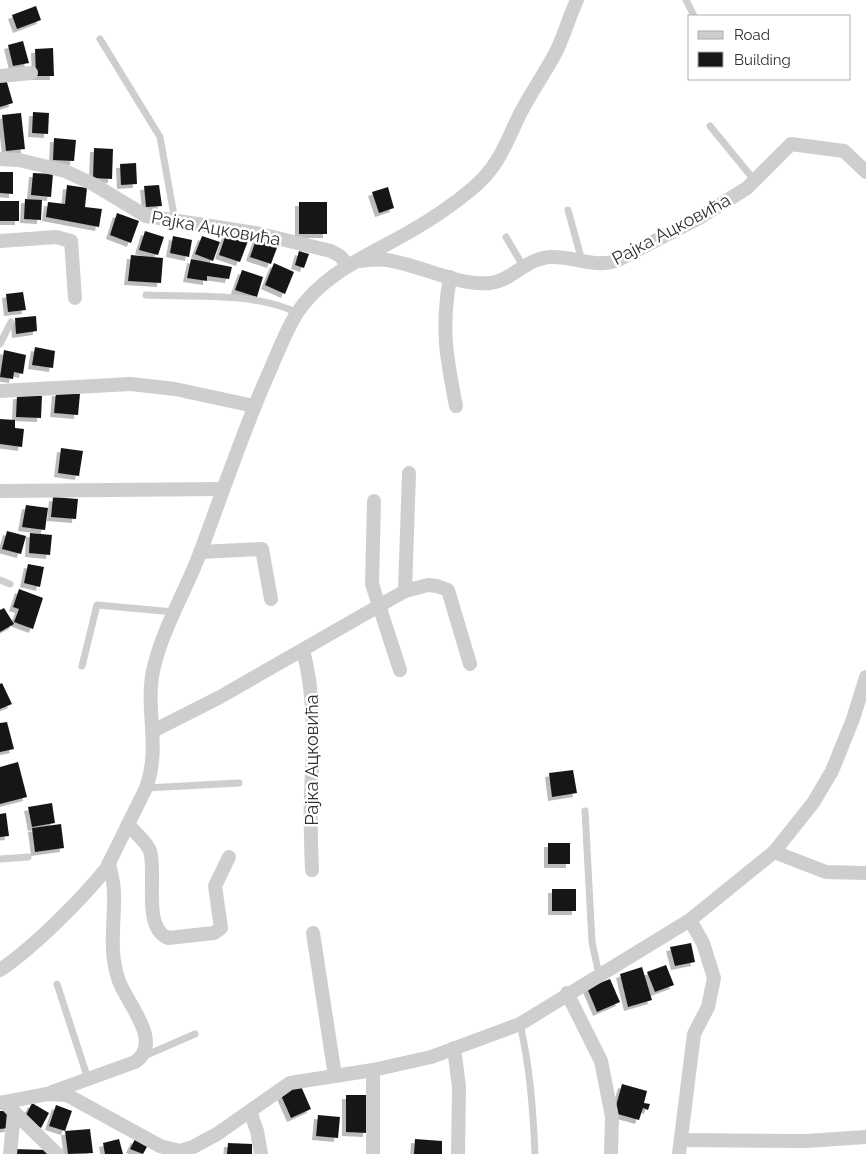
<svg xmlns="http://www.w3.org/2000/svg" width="866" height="1154" font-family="Raleway,sans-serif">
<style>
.building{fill:#181818;filter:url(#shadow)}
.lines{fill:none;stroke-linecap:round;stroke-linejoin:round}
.service{stroke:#cecece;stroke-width:7}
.minor{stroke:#cecece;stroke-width:14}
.labels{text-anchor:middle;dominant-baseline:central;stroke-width:5;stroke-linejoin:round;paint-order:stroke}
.street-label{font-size:18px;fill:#313131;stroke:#fff}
</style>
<defs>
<filter id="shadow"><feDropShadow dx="-4" dy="4" stdDeviation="0" flood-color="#0004"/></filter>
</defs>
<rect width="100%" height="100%" fill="#fff"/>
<g class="building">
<polygon points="36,6 41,20 17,29 12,15"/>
<polygon points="23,41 29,63 13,66 8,45"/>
<polygon points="53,48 54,76 36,76 35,49"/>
<polygon points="6,79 13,103 0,107 0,81"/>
<polygon points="33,112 49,113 48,134 32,133"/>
<polygon points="21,113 25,149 6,151 2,115"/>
<polygon points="54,138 76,140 74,161 53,160"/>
<polygon points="94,148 113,149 112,179 93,178"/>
<polygon points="136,163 137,184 121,185 120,164"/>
<polygon points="0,172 13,172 13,194 0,193"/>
<polygon points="33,173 53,174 51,197 31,195"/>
<polygon points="67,185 87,188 85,207 102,209 99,227 46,217 48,202 65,204"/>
<polygon points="159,185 162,206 146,207 144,186"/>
<polygon points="388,187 394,208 379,213 372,192"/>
<polygon points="25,199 42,200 41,220 24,219"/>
<rect x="0" y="201" width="19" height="20"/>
<rect x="299" y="202" width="28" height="32"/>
<polygon points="117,213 139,221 131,243 110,235"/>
<polygon points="145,231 164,237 158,255 139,250"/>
<polygon points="226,234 248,241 240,262 219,255"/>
<polygon points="173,236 192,240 189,257 170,253"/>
<polygon points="202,236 220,242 213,261 195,254"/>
<polygon points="257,237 278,245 271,264 250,257"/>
<polygon points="299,251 309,254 304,268 295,265"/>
<polygon points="131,255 163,258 161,283 128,281"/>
<polygon points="191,259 232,267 229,279 207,276 207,281 187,278"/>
<polygon points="274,263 294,272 285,294 265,285"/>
<polygon points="242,270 263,277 257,297 235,290"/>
<polygon points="23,292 26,310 8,312 6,294"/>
<polygon points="36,316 37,331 16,334 15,318"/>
<polygon points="35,347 55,351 53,368 32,365"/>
<polygon points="4,350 26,355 23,374 14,372 13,379 0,377"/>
<polygon points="56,392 80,394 78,415 54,413"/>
<polygon points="17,395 42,396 41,418 16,417"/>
<polygon points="0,419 15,420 15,428 24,429 22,447 0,444"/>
<polygon points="61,448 83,451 79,476 58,473"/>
<polygon points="53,497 78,499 76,519 51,517"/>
<polygon points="26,505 48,508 45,530 22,527"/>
<polygon points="7,531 26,536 21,554 2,549"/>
<polygon points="30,533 52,535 50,555 29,553"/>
<polygon points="28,564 44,567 40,587 24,583"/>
<polygon points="19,589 43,598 33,629 14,622 19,609 13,607"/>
<polygon points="4,608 14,624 0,632 0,610"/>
<polygon points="2,683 12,704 0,709 0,684"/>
<polygon points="7,722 14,749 0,752 0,723"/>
<polygon points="18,762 27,797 0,804 0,767"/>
<polygon points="573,770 577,793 552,797 549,773"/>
<polygon points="52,803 55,823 32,827 28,807"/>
<polygon points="6,813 9,836 0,837 0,814"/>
<polygon points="61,824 64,848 35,852 32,828"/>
<rect x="548" y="843" width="22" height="21"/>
<rect x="552" y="889" width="24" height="22"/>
<polygon points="691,943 695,962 675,966 670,947"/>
<polygon points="666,965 674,985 655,992 647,972"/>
<polygon points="642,967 652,1000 628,1007 620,974"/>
<polygon points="610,979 620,1002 597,1012 587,988"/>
<polygon points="300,1084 311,1109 291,1118 280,1093"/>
<polygon points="622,1084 647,1091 644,1103 650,1104 648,1110 643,1108 639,1120 614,1113"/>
<polygon points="346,1095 368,1095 367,1133 346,1132"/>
<polygon points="32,1103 49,1113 41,1128 24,1119"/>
<polygon points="56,1105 72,1111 65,1131 90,1129 93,1153 68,1154 65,1131 49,1126"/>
<polygon points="0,1111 7,1111 9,1128 0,1129"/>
<polygon points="318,1115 340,1117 338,1138 316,1136"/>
<polygon points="119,1139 123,1154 105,1154 103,1143"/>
<polygon points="135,1139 148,1145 143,1154 130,1149"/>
<polygon points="415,1139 442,1141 442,1154 414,1154"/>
<polygon points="228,1143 252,1144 252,1154 227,1154"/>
<polygon points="12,1149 48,1150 48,1154 12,1154"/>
</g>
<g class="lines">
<g class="service">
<polyline points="686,0 694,16"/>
<polyline points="100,39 160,137 175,221"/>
<polyline points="710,126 755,181"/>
<polyline points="568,210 582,261"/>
<polyline points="506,237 523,266"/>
<path d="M146,295C192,297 257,292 297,313"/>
<polyline points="0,344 11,322"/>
<polyline points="0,580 10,584"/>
<polyline points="82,666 97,605 174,612"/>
<polyline points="146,788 239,783"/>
<polyline points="585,811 592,942 599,975"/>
<polyline points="0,859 28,857"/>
<polyline points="57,984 88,1079"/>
<path d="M520,1024C530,1067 533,1110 535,1154"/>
<polyline points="142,1057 195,1034"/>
</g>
<g class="minor">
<polyline points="0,76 31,73"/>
<polyline points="0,159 19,160 65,171 93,184 146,216 256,233 331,251 340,256 348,265"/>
<polyline points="0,241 56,237 71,241 75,298"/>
<path d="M360,261C368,260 378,259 387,260C421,265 456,286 491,283C511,281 526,258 551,257C574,256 596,269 618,260L699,218L747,188L791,144L844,151L866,172"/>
<path d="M450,277C441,329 446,355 456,406"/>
<polyline points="0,391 131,384 175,389 254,406"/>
<polyline points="0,491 222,489"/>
<polyline points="374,501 372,584 400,670"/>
<polyline points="200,552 262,549 271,599"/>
<polyline points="405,591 409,473"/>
<path d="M303,650C316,699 313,746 311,796C310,821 311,845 312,870"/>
<polyline points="153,731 220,697 405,591 428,585 437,586 448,590 470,664"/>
<path d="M128,824C134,832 147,842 150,851C157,874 142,928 168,938L214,933L221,928L215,886L229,857"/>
<polyline points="774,852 826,872 866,873"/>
<polyline points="313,933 335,1076"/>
<path d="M0,970C33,948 81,900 106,869L146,788C161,748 145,710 153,671C162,629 185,593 200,553C222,494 242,434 267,377C277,355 285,332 297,313C324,272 370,255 411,231C432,219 454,204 473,188C500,165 505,144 520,114C531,92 545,73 556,52C564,36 569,17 577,0"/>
<polyline points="567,993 601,1061 612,1117 611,1154"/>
<polyline points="454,1048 459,1087 458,1154"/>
<path d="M52,1092L135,1062C164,1042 127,1004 119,981C108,951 115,923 114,893C114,883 111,873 109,863"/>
<polyline points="4,1102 57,1154"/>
<polyline points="0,1103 47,1094 67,1095 160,1146 180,1151 193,1147 217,1134 290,1083 373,1070 431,1057 520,1024 690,920 774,852 813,803 832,771 853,719 866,677"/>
<polyline points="250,1111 257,1131 261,1154"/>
<polyline points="681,1140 806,1141 866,1137"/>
<polyline points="10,1154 14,1113"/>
<polyline points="373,1154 373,1070"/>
<polyline points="679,1154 694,1034 708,1007 714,978 703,943 690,920"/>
</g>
</g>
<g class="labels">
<g class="street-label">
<text transform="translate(216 228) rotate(10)">Рајка Ацковића</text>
<text transform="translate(671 229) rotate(-28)">Рајка Ацковића</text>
<text transform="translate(311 760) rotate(-90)">Рајка Ацковића</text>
</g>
</g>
<rect x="688" y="15" width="162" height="65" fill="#ffffff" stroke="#adadad"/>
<rect x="698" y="31" width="25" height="8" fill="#cecece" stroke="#adadad"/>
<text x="734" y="40" font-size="15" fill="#313131">Road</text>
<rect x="698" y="52" width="25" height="15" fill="#181818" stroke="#adadad"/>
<text x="734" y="65" font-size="15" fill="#313131">Building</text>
</svg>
